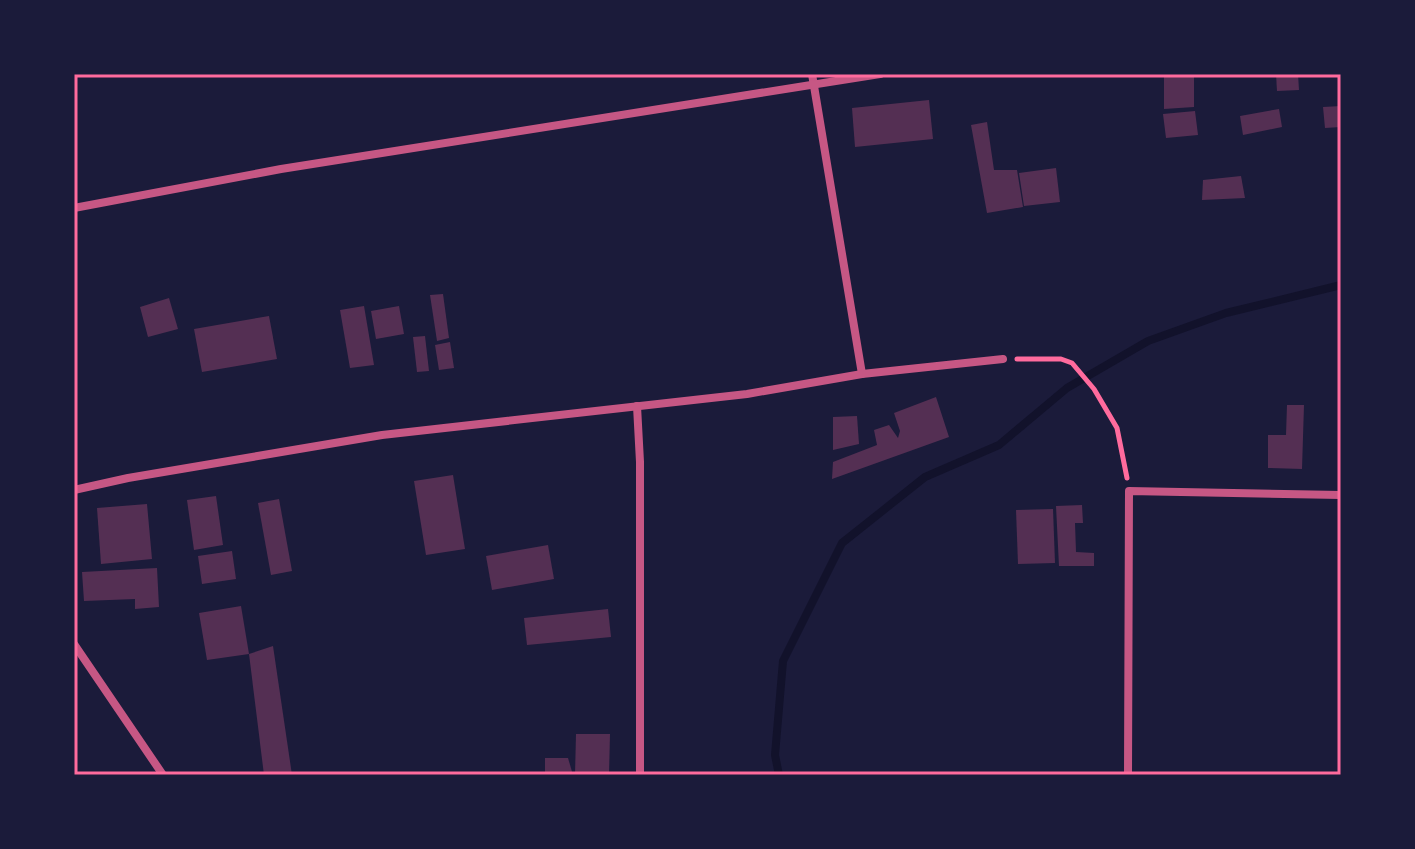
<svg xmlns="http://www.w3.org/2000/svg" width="1415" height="849" font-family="Inter,sans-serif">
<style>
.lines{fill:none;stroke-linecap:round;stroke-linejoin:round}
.stream{stroke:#12122b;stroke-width:8}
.building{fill:#542f53}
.path{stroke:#ff6b9d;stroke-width:5}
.minor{stroke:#c65784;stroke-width:8}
.neatline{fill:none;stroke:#ff6b9d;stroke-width:3}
</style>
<rect width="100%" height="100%" fill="#1b1b3a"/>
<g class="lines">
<polyline class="stream" points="779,775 775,755 783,661 842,543 925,477 999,445 1067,388 1148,341 1226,313 1341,285"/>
</g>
<g class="building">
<polygon points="1164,74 1194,74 1194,107 1164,109"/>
<polygon points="1276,74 1298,74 1299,90 1277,91"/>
<polygon points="929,100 933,139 855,147 852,108"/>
<polygon points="1341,106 1341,127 1325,128 1323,107"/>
<polygon points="1279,109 1282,127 1243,135 1240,116"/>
<polygon points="1195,111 1198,135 1166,138 1163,114"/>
<polygon points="987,122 994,170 1017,170 1023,207 987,213 971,125"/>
<polygon points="1056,168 1060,202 1024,206 1019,173"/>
<polygon points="1241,176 1245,198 1202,200 1203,180"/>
<polygon points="443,294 449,338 437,341 430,295"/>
<polygon points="169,298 178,329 148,337 140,307"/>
<polygon points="364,306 374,365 350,368 340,310"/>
<polygon points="399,306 404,334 376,339 371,311"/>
<polygon points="269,316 277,359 202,372 194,329"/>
<polygon points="425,336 429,371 417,372 413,337"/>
<polygon points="450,342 454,368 439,370 435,345"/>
<polygon points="936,397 949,437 832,479 833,462 877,445 874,430 889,425 898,438 900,431 894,413"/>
<polygon points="1287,405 1304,405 1302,469 1268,468 1268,435 1286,435"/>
<polygon points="857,416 859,444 833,450 833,417"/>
<polygon points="453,475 465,549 426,555 414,481"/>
<polygon points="216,496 223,545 194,550 187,500"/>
<polygon points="279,499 292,571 271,575 258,503"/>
<polygon points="147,504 152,559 101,564 97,508"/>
<polygon points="1082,505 1083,523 1075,523 1076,552 1094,553 1094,566 1059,566 1056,506"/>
<polygon points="1053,509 1055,563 1018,564 1016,510"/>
<polygon points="548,545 554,579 492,590 486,556"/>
<polygon points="232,551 236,579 202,584 198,556"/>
<polygon points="157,568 159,607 135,609 135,599 84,601 82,572"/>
<polygon points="241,606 249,654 207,660 199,613"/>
<polygon points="608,609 611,637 527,645 524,618"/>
<polygon points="273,646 292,775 264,775 249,654"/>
<polygon points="576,734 610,734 609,775 575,775"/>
<polygon points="545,758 568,758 573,775 545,775"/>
</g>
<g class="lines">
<polyline class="path" points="1017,359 1061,359 1072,363 1094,389 1117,428 1127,478"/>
<g class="minor">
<polyline points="812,74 862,374"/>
<polyline points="74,208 281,169 880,74"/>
<polyline points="637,406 640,462 640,775"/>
<polyline points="74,490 128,478 382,435 747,394 862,374 1003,359"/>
<polyline points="74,644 163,775"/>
<polyline points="1128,775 1129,491 1341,495"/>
</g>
</g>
<rect width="1415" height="849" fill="none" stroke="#1b1b3a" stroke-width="152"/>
<rect x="76" y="76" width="1263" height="697" class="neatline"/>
</svg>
